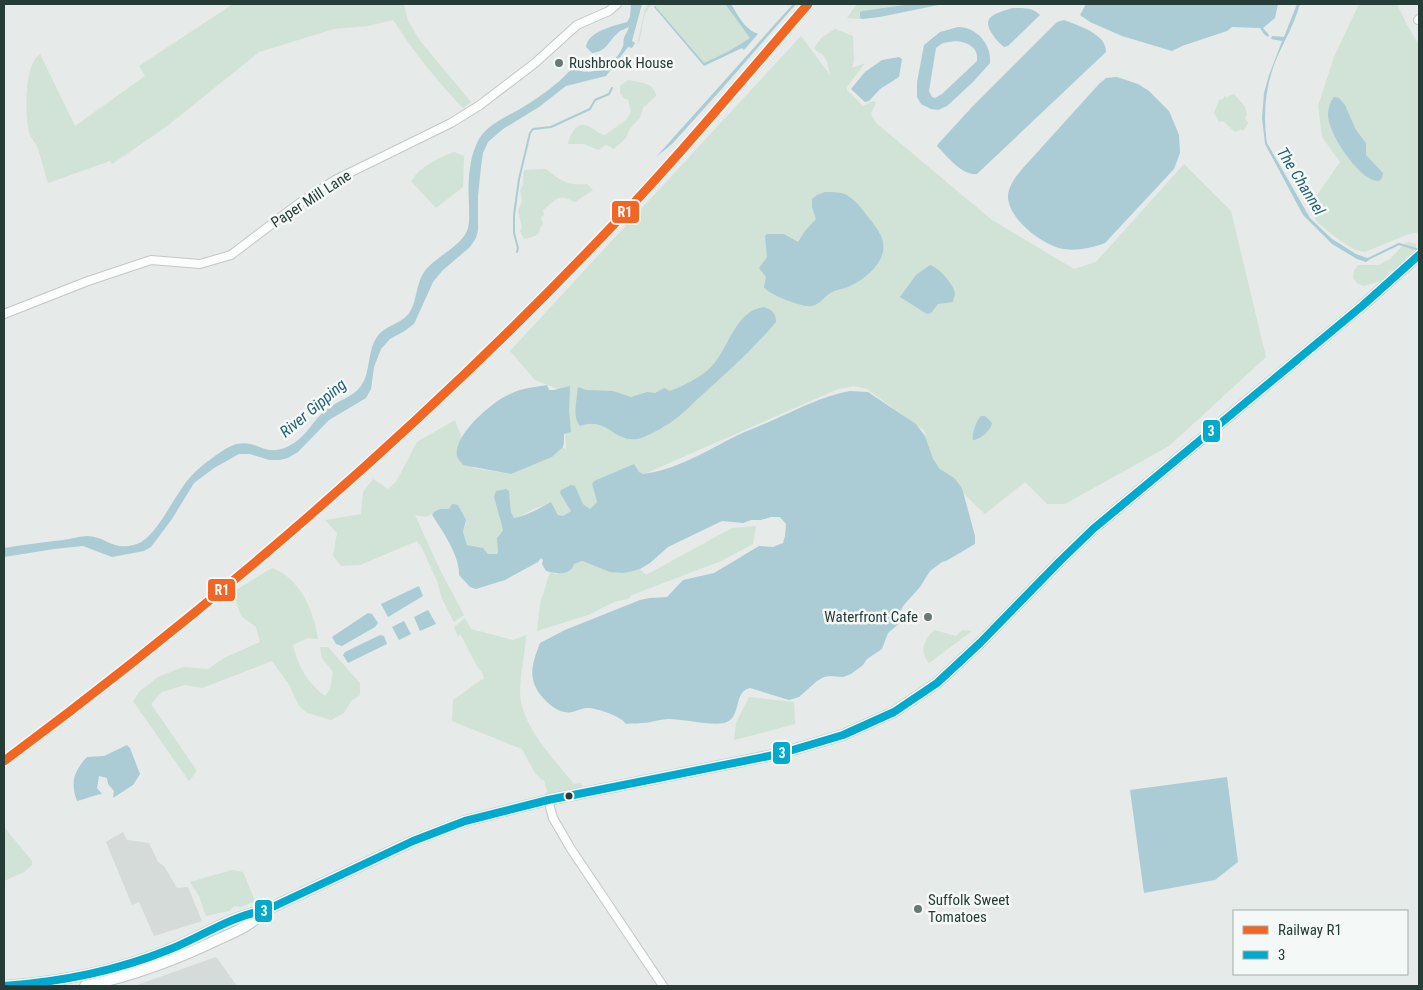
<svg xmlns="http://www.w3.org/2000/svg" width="1423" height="990" font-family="'Roboto Condensed',sans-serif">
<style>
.built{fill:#d4dbd8}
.green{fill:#d1e2d6}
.water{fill:#abccd4;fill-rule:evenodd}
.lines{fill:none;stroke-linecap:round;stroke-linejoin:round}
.stream{stroke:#abccd4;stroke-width:2}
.minor-casing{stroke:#c3c7c5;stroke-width:10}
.secondary-casing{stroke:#c2c7c5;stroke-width:12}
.minor{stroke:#fbfcfc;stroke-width:8}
.secondary{stroke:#fbfcfc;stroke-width:10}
.bus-1-casing{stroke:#f4f9f7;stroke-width:11}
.bus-1{stroke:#00a9ce;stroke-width:8}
.rail-1-casing{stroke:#f4f9f7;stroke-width:12}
.rail-1{stroke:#f26522;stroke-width:9}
.poi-dot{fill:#697975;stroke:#f4f9f7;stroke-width:2}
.bus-dot{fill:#253c37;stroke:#f4f9f7;stroke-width:2}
.labels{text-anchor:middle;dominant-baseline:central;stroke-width:5;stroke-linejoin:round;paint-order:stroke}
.poi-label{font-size:15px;fill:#253c37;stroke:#f4f9f7;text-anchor:start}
.street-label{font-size:15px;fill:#253c37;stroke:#f4f9f7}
.water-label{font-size:16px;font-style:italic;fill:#266171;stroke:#f4f9f7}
.line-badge{stroke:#f4f9f7;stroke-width:2}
.badge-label{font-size:14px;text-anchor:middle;font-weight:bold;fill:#fff}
</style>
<rect width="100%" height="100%" fill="#e6eae8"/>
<g class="built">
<polygon points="123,832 127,840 149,843 158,862 164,866 177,888 188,887 202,921 154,936 139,902 132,905 106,842"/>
<polygon points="216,957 237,986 134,986"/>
</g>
<g class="green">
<path d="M233,4H406L404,5L408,21L421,42L471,102L463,108C436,80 414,52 393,20L368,26L334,29L259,52L166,127L112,164L110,161L48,183C44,172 42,160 38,149C36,143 31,139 29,132C25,115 24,64 40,54L75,126L145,76L139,66Z"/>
<path d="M649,4H725L750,38L729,51L704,63L653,4C639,14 645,32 637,46L645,9Z"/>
<polygon points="857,4 911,4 862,11 860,18 862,19 847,18"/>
<polygon points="1359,4 1397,4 1407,25 1419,45 1419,232 1406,235 1365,252 1355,250 1335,237 1317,222 1309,207 1340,162 1322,137 1318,106 1334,57"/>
<path d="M835,29L853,36L854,60L852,68L865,63L847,87V90L863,106L873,101L876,102L871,114L876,123L992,220L1074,269L1096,262L1184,164L1231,211L1266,357L1169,446L1065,504H1047L1025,482L985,514L947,478L927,452L925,431L867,389L854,386L838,389L642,475L633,465L594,481L592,484L597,502L590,509L583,504L575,487L570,512L563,516L558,515L551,502C546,505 541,506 536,508C528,511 523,517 514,518L511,512L509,491L494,497L503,530L498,535V552L492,556L488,554L483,548L467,545L463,532L466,523L450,508L449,509L444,508L426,517L415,515L440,570L464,615L454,622L442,599L437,581L422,548L417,541L360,565L341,566L333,556L337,533L325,520L361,514L363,492L373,479L388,489L396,482L417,442L455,420L473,468L511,474L552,457L563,447L566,450L563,391L535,380L510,351L801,36L830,75C829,70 828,60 823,55C820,52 817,53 814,48L821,38Z"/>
<path d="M628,80C640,83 655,82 656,96L643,108L640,118L630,128L626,138L614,149L606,145L598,150L584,144H568C570,133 578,119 590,127C596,130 597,133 605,135L626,120L631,112L628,99H625L620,93V86Z"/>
<polygon points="1234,94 1245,107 1247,115 1245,118 1248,123 1244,130 1240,130 1235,132 1223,121 1219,122 1214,113 1219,100 1223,99 1224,96 1227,97"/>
<path d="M454,152L464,156L463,187L436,208L411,181C421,166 438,158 454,152Z"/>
<path d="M546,169C561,181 567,186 587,184L593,190L575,202C557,194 558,198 543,210L544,215L541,218L543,224L540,228L539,233L535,236L524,239L520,231L522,227L518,211L522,201L520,190L523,185L524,170Z"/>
<polygon points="1409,242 1416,244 1416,249 1406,257 1400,265 1389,272 1381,281 1364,286 1358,284 1353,278 1354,271 1358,265 1379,265 1390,259 1405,243"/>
<polygon points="756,526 753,544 721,561 632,595 628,599 614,602 588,615 537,631 540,604 550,572 556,574 574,564 581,561 599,568 624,573 640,569 646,575 732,528"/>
<path d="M272,568C300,578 314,611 318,639L307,638L293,645C299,668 306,681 325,696L330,689L333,672L322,658L320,647H328L360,683V695L351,701L344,713L331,720L307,713L299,706L288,683L272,661L202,688L185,685L162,692L151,704L197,771L189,781L133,701L140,691L158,677L183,667L208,669L224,658L260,642L256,627L241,616L233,592Z"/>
<path d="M465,618L471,629L513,640L526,635C525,654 520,673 520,693C521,726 554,759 574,784L581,783L583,787L543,796L547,792L544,780H542L535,773L522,749L452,721L453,700L484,678C483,671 478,669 476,664C470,654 466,644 460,634L458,637L454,627Z"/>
<path d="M934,630L956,636L962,630L972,631L929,663C919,651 924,640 934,630Z"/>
<polygon points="749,697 794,702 795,724 734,740 736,723"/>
<polygon points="4,827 32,861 32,865 24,872 4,881"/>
<polygon points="232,870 243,872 255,901 241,907 234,906 229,911 206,916 199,896 190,882"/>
</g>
<g class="water">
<path d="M631,4H642L632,41L635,43L632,48L628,47L606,76L566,86L539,107L503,129L488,142L483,153L481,167L478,196V230L476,238L470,247L442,271L433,282L414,324L403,332L390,339L381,349L374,367L371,389L366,398L329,420L298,452L288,458L280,460H269L250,454H239L214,468L194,483L172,519L151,547L144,551L112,557L83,546L54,549L4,557V548C23,545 43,542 63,540C71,539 80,536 88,536C107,537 113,552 137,544C159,536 176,489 195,472C204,464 226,446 237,444C260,439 265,461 294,443C307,435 314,419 326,410C337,401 353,397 361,386C371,372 367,351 377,337C385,325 402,324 410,312C417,300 416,284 424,272C435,257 460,247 467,231C470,223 469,214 469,206C468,184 468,159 479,139C488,124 506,117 520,109C540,97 565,80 578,60L582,61L578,70C595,77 617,63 623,46C624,43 623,41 624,38C625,34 628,31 629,27C626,29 620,30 618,33C607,42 608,51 592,53L586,47C588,31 614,26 627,22L630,17Z"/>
<path d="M725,4H731C738,15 744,29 758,34L744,50L742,48L704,66L654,7L655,6L704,63L729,51L750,38Z"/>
<polygon points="793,4 796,4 719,92 672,144 656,157"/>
<polygon points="911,4 943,4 880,17 862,19 860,18 860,12 862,11"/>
<polygon points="1086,4 1278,4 1275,18 1263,28 1269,35 1268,37 1264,34 1260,28 1232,27 1227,31 1182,46 1172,51 1122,36 1090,22 1080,15"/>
<path d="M1297,4H1300C1294,26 1282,44 1274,65C1265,90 1263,116 1267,143L1310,218L1332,239L1356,254L1370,259L1366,262L1357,259L1332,244L1303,215L1265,144L1262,118L1264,93L1269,75L1282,41L1271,39L1272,36L1284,37Z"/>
<path d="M1012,8C1022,8 1033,7 1040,15L1008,46L1004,47C999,43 994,37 991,32C981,15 999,13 1012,8Z"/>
<path d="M1064,20C1077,25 1107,34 1106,52L977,174C962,176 947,156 937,146L938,144L972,107L1057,22Z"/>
<path d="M958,27C977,27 992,45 990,63L973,82L947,106L938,110L931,109L921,104L917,97V82L924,45L940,32ZM955,41C967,42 979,47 977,61L942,94L935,98L932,97L929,91L936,48L943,43Z"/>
<polygon points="899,57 902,59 899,77 880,89 869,101 865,102 851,89 865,72 882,60"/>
<path d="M1117,77L1138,84L1149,91L1169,111L1179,135L1180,153L1174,169L1105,243C1092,248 1077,251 1063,249C1043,245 1007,219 1008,195C1009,185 1017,175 1023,168L1099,84L1106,78Z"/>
<path d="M1334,97L1339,98L1345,105L1356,130L1366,143V155L1383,173L1382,178L1379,181C1360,182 1328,133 1328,115C1328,108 1330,102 1334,97Z"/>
<path d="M825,192C830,192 836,192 841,193C852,195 863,210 869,218C873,223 877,228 880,234C892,256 870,276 852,285C847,288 840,289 834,291C826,294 821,304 812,306C803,308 767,294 764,287L766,277L759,268L767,257L765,236L767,234H784L798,242L805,231L816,219L812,207V199L817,195Z"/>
<path d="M930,265C938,267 954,284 955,294C955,295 953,300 953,302L938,304L931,313L927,314L900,297L916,275Z"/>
<path d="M764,307C772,310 776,313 776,322C754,348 728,372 702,395C693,403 684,413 674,420C666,426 645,438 637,439C613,442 607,416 580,426C572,417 577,399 578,387L586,390L613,391L631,397L647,392L655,393L664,388L670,391C683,386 697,379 708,370C729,352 733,311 764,307Z"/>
<path d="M547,385L549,390H554L570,386L569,411L571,432L564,434V442L563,447L552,457L511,474L463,465C461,462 458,459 457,456C453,435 493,401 510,394C522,388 535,387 547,385Z"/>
<path d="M850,391L868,392L916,424L925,436L933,459L940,469L954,478L962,488L975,536V544L946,561L942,562L930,571L920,587L903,606L900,612L901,622L888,633L882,649L867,659L863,665L851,674L843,677L830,676L824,677L817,681L799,697L789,700L750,688C733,692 742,715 727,722C717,727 683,719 669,719C659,719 651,723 642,723C636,724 631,723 626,724C621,716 597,708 587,708C580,708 573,714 565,712C557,711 550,705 545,700C527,682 531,666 540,643L565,630L640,600L650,598L667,597L683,580L714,573L759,546L773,547L783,543L785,536L786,524L780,517H771L761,520H751L743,523L722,521L668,547L650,563L640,569L633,571L624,573L610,572L582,561L574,564C570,576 557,574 546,571L542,564L543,560L541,558L538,562L505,580L476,589L470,587L459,575C460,556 442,530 432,515C435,509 443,508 449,509L452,504L458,505L466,520L463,532L467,545L483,548L488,554H497L498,552L497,538L503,530L494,497L496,491L506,489L509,491L511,512L514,518C524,517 542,507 551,502L558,515L563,516L571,511L560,493L561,490L571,485L575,486L583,504L590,509L597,502L592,484L594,481L634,464L639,472L643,474C675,470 703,453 732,438C744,432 758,427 771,421C796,410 822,396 850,391Z"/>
<path d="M981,416H985L992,423C991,430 980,440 973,440C971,435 977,419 981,416Z"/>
<polygon points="419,586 423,596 388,617 381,604"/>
<polygon points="428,610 436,624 420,631 414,617"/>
<polygon points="368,613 372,614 378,623 375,627 342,646 336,644 332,637"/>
<polygon points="404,621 411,634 399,640 392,627"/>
<polygon points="380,635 384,636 387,644 348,663 343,655 345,652"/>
<path d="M127,745L130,748L140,774L133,785L113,798L114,791L108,784L107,778L99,776L97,788L102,794C93,795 86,799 77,801C70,782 74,771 87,757L104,756Z"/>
<polygon points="1227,777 1238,862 1215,880 1144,893 1130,790"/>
</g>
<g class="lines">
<g class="stream">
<polyline points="517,252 518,248 514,233 514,215 519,179 530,133 533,129 551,127 590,109 595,100 609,94 612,88"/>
<polyline points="1366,260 1399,244 1419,250"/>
</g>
<defs>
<g id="minor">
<polyline points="1418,20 1419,19"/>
<polyline points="4,314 88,281 151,260 200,264 231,255 301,202 335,180 451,123 480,105 535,63 577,25 609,11 617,4"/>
<polyline points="548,800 553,818 571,849 663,986"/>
</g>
<g id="secondary">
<path d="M4,986C60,982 116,971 168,950C197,939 235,914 264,911L413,841L465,821L548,800L779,754L843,735L894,712L937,683L980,643L1060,561L1093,529L1362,306L1419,255"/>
<path d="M85,986C132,976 176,960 219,939C235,932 252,925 264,911"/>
</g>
</defs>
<use href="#minor" class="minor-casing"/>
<use href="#secondary" class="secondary-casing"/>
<use href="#minor" class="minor"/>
<use href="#secondary" class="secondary"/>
<defs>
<path id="bus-1" d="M4,986C60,982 116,971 168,950C197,939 235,914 264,911L413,841L465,821L548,800L779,754L843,735L894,712L937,683L980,643L1060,561L1093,529L1362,306L1419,255"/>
</defs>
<use href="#bus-1" class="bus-1-casing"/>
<use href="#bus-1" class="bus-1"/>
<defs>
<path id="rail-1" d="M4,761C214,605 413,434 594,245C669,168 738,85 808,4"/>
</defs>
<use href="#rail-1" class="rail-1-casing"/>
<use href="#rail-1" class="rail-1"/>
</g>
<g class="poi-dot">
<circle cx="559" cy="63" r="5"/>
<circle cx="928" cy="617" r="5"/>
<circle cx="918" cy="909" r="5"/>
</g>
<circle class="bus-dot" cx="569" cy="796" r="4.5"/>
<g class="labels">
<g class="poi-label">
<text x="569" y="63">Rushbrook House</text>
<text x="918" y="617" text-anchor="end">Waterfront Cafe</text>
<text x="928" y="900">Suffolk Sweet<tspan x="928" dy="17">Tomatoes</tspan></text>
</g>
<g class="street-label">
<text transform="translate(311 199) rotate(-33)">Paper Mill Lane</text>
</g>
<g class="water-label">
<text transform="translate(1301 181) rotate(58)">The Channel</text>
<text transform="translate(313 408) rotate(-40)">River Gipping</text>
</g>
</g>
<g class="line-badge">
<rect x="611" y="200" width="29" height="24" rx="5" fill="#f26522"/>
<rect x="1202" y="419" width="19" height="24" rx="5" fill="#00a9ce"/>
<rect x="207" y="578" width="29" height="24" rx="5" fill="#f26522"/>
<rect x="772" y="741" width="19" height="24" rx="5" fill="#00a9ce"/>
<rect x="254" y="899" width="19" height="24" rx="5" fill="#00a9ce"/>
</g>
<g class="badge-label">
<text x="625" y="217">R1</text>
<text x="1211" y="436">3</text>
<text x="222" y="595">R1</text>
<text x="782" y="758">3</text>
<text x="264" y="916">3</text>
</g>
<rect width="1423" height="990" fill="none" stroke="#253c37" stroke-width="10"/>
<rect x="1233" y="910" width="175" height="65" fill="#f4f9f7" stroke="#a1adaa"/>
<rect x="1243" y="926" width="25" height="8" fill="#f26522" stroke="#a1adaa"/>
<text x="1278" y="935" font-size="15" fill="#253c37">Railway R1</text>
<rect x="1243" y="951" width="25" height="8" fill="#00a9ce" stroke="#a1adaa"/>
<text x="1278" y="960" font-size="15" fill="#253c37">3</text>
</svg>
